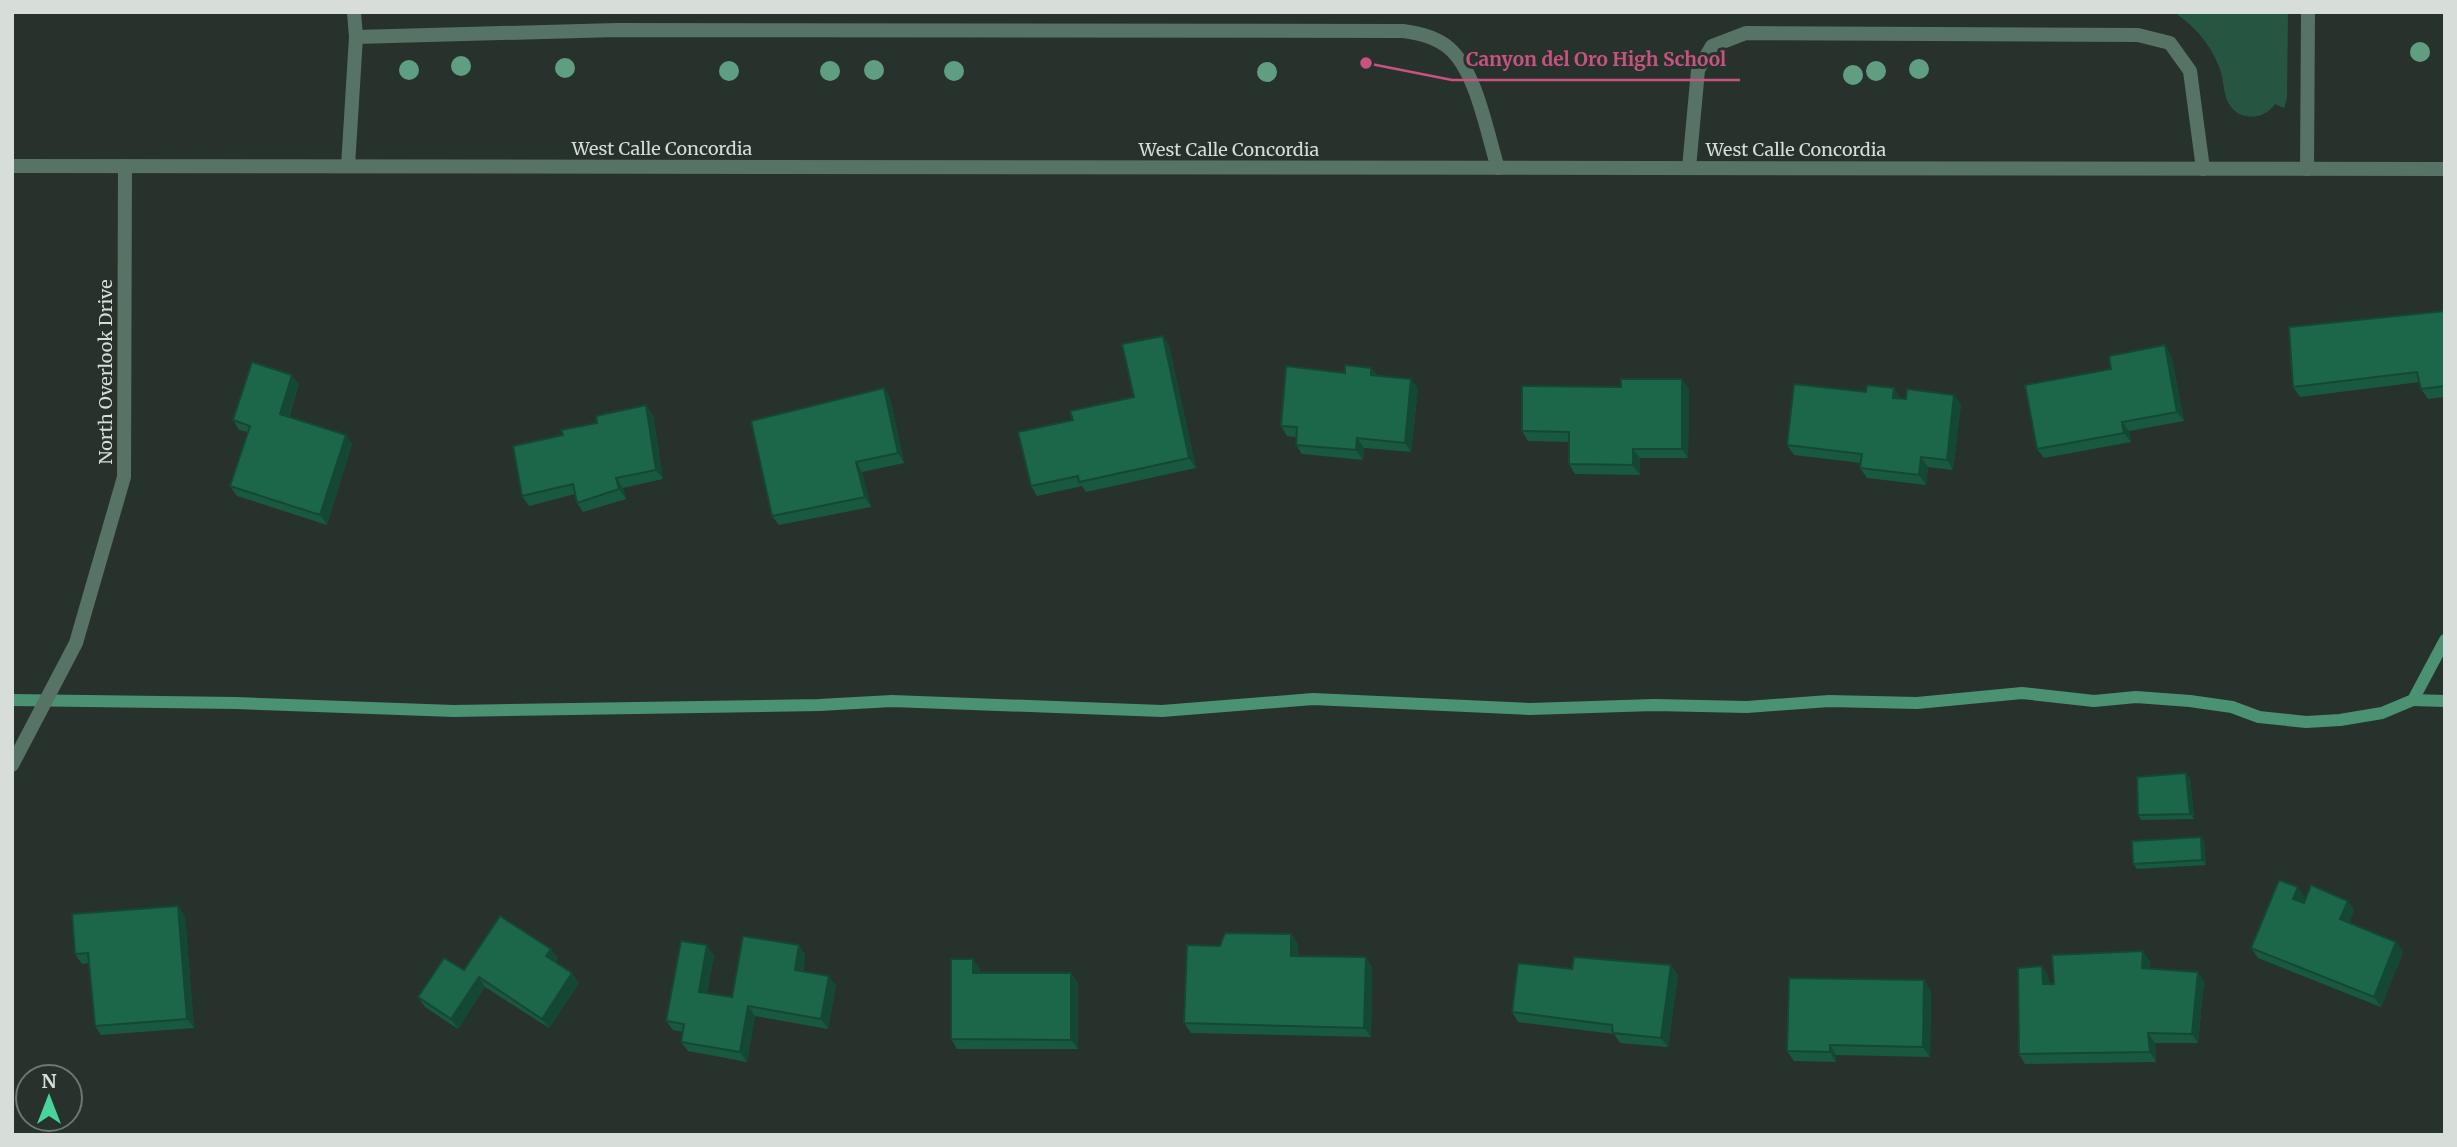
<svg xmlns="http://www.w3.org/2000/svg" width="2457" height="1147" font-family="Merriweather,serif">
<style>
.green{fill:#265641}
.lines{fill:none;stroke-linecap:round;stroke-linejoin:round}
.stream{stroke:#4b9272;stroke-width:12}
.service{stroke:#577365;stroke-width:14}
.minor{stroke:#577365;stroke-width:14}
.tertiary{stroke:#577365;stroke-width:14}
.tree{fill:#609e81}
.wall{fill:#185940}
.shaded-wall{fill:#144834}
.building{fill:#1c674a;stroke:#144834;stroke-width:2}
.labels{text-anchor:middle;dominant-baseline:central;stroke-width:6;stroke-linejoin:round;paint-order:stroke}
.street-label{font-size:18px;fill:#d7deda;stroke:#27322c}
.leader{fill:none;stroke:#c85381;stroke-width:2.5}
.callout-dot{fill:#c85381;stroke:#27322c;stroke-width:2.5}
.callout-label{font-size:19px;text-anchor:middle;font-weight:bold;fill:#c85381;stroke:#27322c;stroke-width:6;stroke-linejoin:round;paint-order:stroke}
</style>
<rect width="100%" height="100%" fill="#27322c"/>
<path class="green" d="M2174,12H2288L2287,98L2284,108L2275,104C2264,120 2240,122 2229,104C2223,94 2224,78 2219,67C2211,44 2193,25 2174,12Z"/>
<g class="lines">
<g class="stream">
<polyline points="12,700 236,703 454,711 819,705 892,701 1162,711 1313,699 1530,709 1654,705 1747,707 1829,701 1917,703 2022,693 2094,701 2136,697 2190,701 2232,707 2259,717 2306,722 2340,720 2382,713 2413,700 2445,640"/>
<polyline points="2413,700 2445,701"/>
</g>
<g class="service">
<path d="M356,37L617,30L1403,31C1419,33 1436,37 1449,48C1477,72 1487,134 1498,168"/>
<polyline points="348,166 356,37 354,12"/>
<polyline points="1689,168 1698,70 1712,46 1746,33 2138,35 2170,43 2190,71 2203,169"/>
<polyline points="2307,169 2308,12"/>
</g>
<polyline class="minor" points="12,765 76,643 124,477 125,166"/>
<polyline class="tertiary" points="12,166 2445,169"/>
</g>
<g class="tree">
<circle cx="2420" cy="52" r="10"/>
<circle cx="461" cy="66" r="10"/>
<circle cx="565" cy="68" r="10"/>
<circle cx="1919" cy="69" r="10"/>
<circle cx="409" cy="70" r="10"/>
<circle cx="874" cy="70" r="10"/>
<circle cx="729" cy="71" r="10"/>
<circle cx="830" cy="71" r="10"/>
<circle cx="954" cy="71" r="10"/>
<circle cx="1876" cy="71" r="10"/>
<circle cx="1267" cy="72" r="10"/>
<circle cx="1853" cy="75" r="10"/>
</g>
<g class="wall">
<polygon points="2445,311 2445,397 2428,399 2421,389 2420,382 2300,397 2293,387"/>
<polygon points="1163,336 1169,346 1196,468 1086,492 1082,486 1037,496 1031,486 1073,420 1134,397"/>
<polygon points="2171,355 2184,421 2129,431 2131,442 2044,458 2037,449 2111,369"/>
<polygon points="1371,368 1377,375 1418,388 1411,452 1364,448 1363,460 1302,454 1296,445 1296,437 1287,436 1281,426 1345,373"/>
<polygon points="299,384 289,417 352,444 327,525 237,496 230,486 248,432 239,430 233,420"/>
<polygon points="1621,387 1689,389 1688,458 1640,458 1640,475 1575,474 1569,464 1569,442 1528,441 1522,431"/>
<polygon points="884,388 890,398 904,463 862,472 871,507 779,525 772,516"/>
<polygon points="1901,398 1901,399 1961,404 1953,470 1928,467 1926,485 1867,478 1860,468 1861,463 1794,455 1787,445"/>
<polygon points="653,415 663,479 623,488 626,499 583,512 577,503 575,494 529,506 522,496 563,435"/>
<polygon points="2190,778 2194,819 2141,820 2138,815"/>
<polygon points="2201,837 2204,842 2206,865 2137,869 2133,864"/>
<polygon points="2305,897 2303,902 2348,901 2354,910 2349,923 2396,942 2403,952 2381,1007 2258,958 2251,948"/>
<polygon points="185,916 194,1028 101,1035 95,1026 89,963 82,964 75,954"/>
<polygon points="1291,934 1298,944 1298,956 1372,967 1371,1037 1191,1033 1184,1023 1220,946"/>
<polygon points="799,945 805,955 803,971 836,985 828,1029 755,1016 747,1062 688,1051 681,1042 683,1032 673,1030 666,1021 714,955 707,993 732,997"/>
<polygon points="551,949 558,958 555,962 579,983 549,1028 485,987 458,1029 425,1007 418,997 464,970"/>
<polygon points="2150,961 2150,968 2204,982 2198,1043 2155,1043 2156,1062 2025,1064 2019,1054 2042,966 2048,976 2049,984 2054,984"/>
<polygon points="980,968 980,973 1071,973 1078,983 1078,1049 957,1049 951,1039"/>
<polygon points="1572,969 1678,975 1668,1047 1620,1043 1614,1034 1518,1022 1512,1012"/>
<polygon points="1931,990 1930,1057 1836,1055 1836,1062 1794,1061 1787,1051"/>
</g>
<g class="shaded-wall">
<polygon points="1163,336 1169,346 1196,468 1189,458"/>
<polygon points="2165,345 2171,355 2184,421 2177,412"/>
<polygon points="1371,368 1378,377 1371,375"/>
<polygon points="292,375 299,384 286,423 280,414"/>
<polygon points="1411,379 1418,388 1411,452 1405,443"/>
<polygon points="1682,379 1689,389 1688,458 1682,449"/>
<polygon points="884,388 890,398 904,463 898,453"/>
<polygon points="1894,388 1901,398 1900,408 1893,398"/>
<polygon points="1954,395 1961,404 1953,470 1947,460"/>
<polygon points="646,405 653,415 663,479 656,470"/>
<polygon points="2122,422 2129,431 2131,442 2124,433"/>
<polygon points="346,435 352,444 327,525 320,515"/>
<polygon points="1357,438 1364,448 1363,460 1356,450"/>
<polygon points="1633,449 1640,458 1640,475 1633,465"/>
<polygon points="1921,457 1928,467 1926,485 1919,475"/>
<polygon points="856,462 862,472 871,507 865,497"/>
<polygon points="616,478 623,488 626,499 619,489"/>
<polygon points="2186,773 2190,778 2194,819 2190,814"/>
<polygon points="2201,837 2204,842 2206,865 2202,860"/>
<polygon points="2298,887 2305,897 2300,908 2293,899"/>
<polygon points="2348,901 2354,910 2346,929 2340,919"/>
<polygon points="178,906 185,916 194,1028 187,1019"/>
<polygon points="1291,934 1298,944 1297,966 1291,956"/>
<polygon points="2396,942 2403,952 2381,1007 2374,997"/>
<polygon points="707,945 714,955 706,1001 699,992"/>
<polygon points="799,945 805,955 801,979 795,970"/>
<polygon points="551,949 558,958 553,966 546,956"/>
<polygon points="2143,951 2150,961 2149,978 2142,968"/>
<polygon points="1366,957 1372,967 1371,1037 1364,1028"/>
<polygon points="973,959 980,968 980,983 973,973"/>
<polygon points="1671,965 1678,975 1668,1047 1661,1038"/>
<polygon points="2042,966 2048,976 2050,993 2043,984"/>
<polygon points="2198,972 2204,982 2198,1043 2192,1034"/>
<polygon points="572,973 579,983 549,1028 542,1019"/>
<polygon points="1071,973 1078,983 1078,1049 1071,1040"/>
<polygon points="829,976 836,985 828,1029 821,1019"/>
<polygon points="479,977 485,987 458,1029 451,1019"/>
<polygon points="1924,980 1931,990 1930,1057 1923,1047"/>
<polygon points="748,1006 755,1016 747,1062 740,1052"/>
<polygon points="2148,1033 2155,1043 2156,1062 2150,1052"/>
<polygon points="1830,1045 1836,1055 1836,1062 1830,1052"/>
</g>
<g class="building">
<polygon points="2445,311 2445,386 2421,389 2417,372 2293,387 2289,327"/>
<polygon points="1163,336 1189,458 1079,482 1078,476 1031,486 1018,432 1073,420 1070,411 1134,397 1122,344"/>
<polygon points="2165,345 2177,412 2122,422 2124,433 2037,449 2025,385 2111,369 2109,356"/>
<polygon points="252,362 292,375 280,414 346,435 320,515 230,486 250,426 233,420"/>
<polygon points="1345,365 1371,368 1371,375 1411,379 1405,443 1357,438 1356,450 1296,445 1297,427 1281,426 1286,366 1345,373"/>
<polygon points="1621,379 1682,379 1682,449 1633,449 1633,465 1569,464 1569,432 1522,431 1522,386 1621,387"/>
<polygon points="1794,384 1866,392 1867,385 1894,388 1893,398 1906,399 1907,389 1954,395 1947,460 1921,457 1919,475 1860,468 1862,454 1787,445"/>
<polygon points="884,388 898,453 856,462 865,497 772,516 751,421"/>
<polygon points="646,405 656,470 616,478 619,489 577,503 573,484 522,496 513,446 563,435 561,430 597,423 596,416"/>
<polygon points="2186,773 2190,814 2138,815 2137,777"/>
<polygon points="2201,837 2202,860 2133,864 2132,841"/>
<polygon points="2279,880 2298,887 2293,899 2304,903 2311,885 2348,901 2340,919 2396,942 2374,997 2251,948"/>
<polygon points="178,906 187,1019 95,1026 88,953 75,954 72,914"/>
<polygon points="500,916 551,949 546,956 572,973 542,1019 479,977 451,1019 418,997 444,958 464,970"/>
<polygon points="1225,933 1291,934 1291,956 1366,957 1364,1028 1184,1023 1187,945 1220,946"/>
<polygon points="743,936 799,945 795,970 829,976 821,1019 748,1006 740,1052 681,1042 684,1024 666,1021 681,941 707,945 699,992 732,997"/>
<polygon points="2143,951 2142,968 2198,972 2192,1034 2148,1033 2150,1052 2019,1054 2018,968 2042,966 2043,984 2054,984 2052,955"/>
<polygon points="1574,957 1671,965 1661,1038 1613,1033 1612,1025 1512,1012 1518,963 1572,969"/>
<polygon points="951,959 973,959 973,973 1071,973 1071,1040 951,1039"/>
<polygon points="1789,978 1924,980 1923,1047 1830,1045 1830,1052 1787,1051"/>
</g>
<g class="labels">
<g class="street-label">
<text x="662" y="148">West Calle Concordia</text>
<text x="1229" y="149">West Calle Concordia</text>
<text x="1796" y="149">West Calle Concordia</text>
<text transform="translate(105 372) rotate(-90)">North Overlook Drive</text>
</g>
</g>
<path class="leader" d="M1366 63L1452 80H1740"/>
<circle class="callout-dot" cx="1366" cy="63" r="7"/>
<g class="callout-label">
<text x="1596" y="66">Canyon del Oro High School</text>
</g>
<rect width="2457" height="1147" fill="none" stroke="#d7deda" stroke-width="28"/>
<g transform="translate(49 1098)"><circle r="33" fill="#27322c" stroke="#6d7772" stroke-width="2"/>
<path d="M0-5L12 26L0 18L-12 26Z" fill="#4ad49c"/>
<text y="-10" font-size="19" font-weight="bold" text-anchor="middle" fill="#d7deda">N</text>
</g>
</svg>
